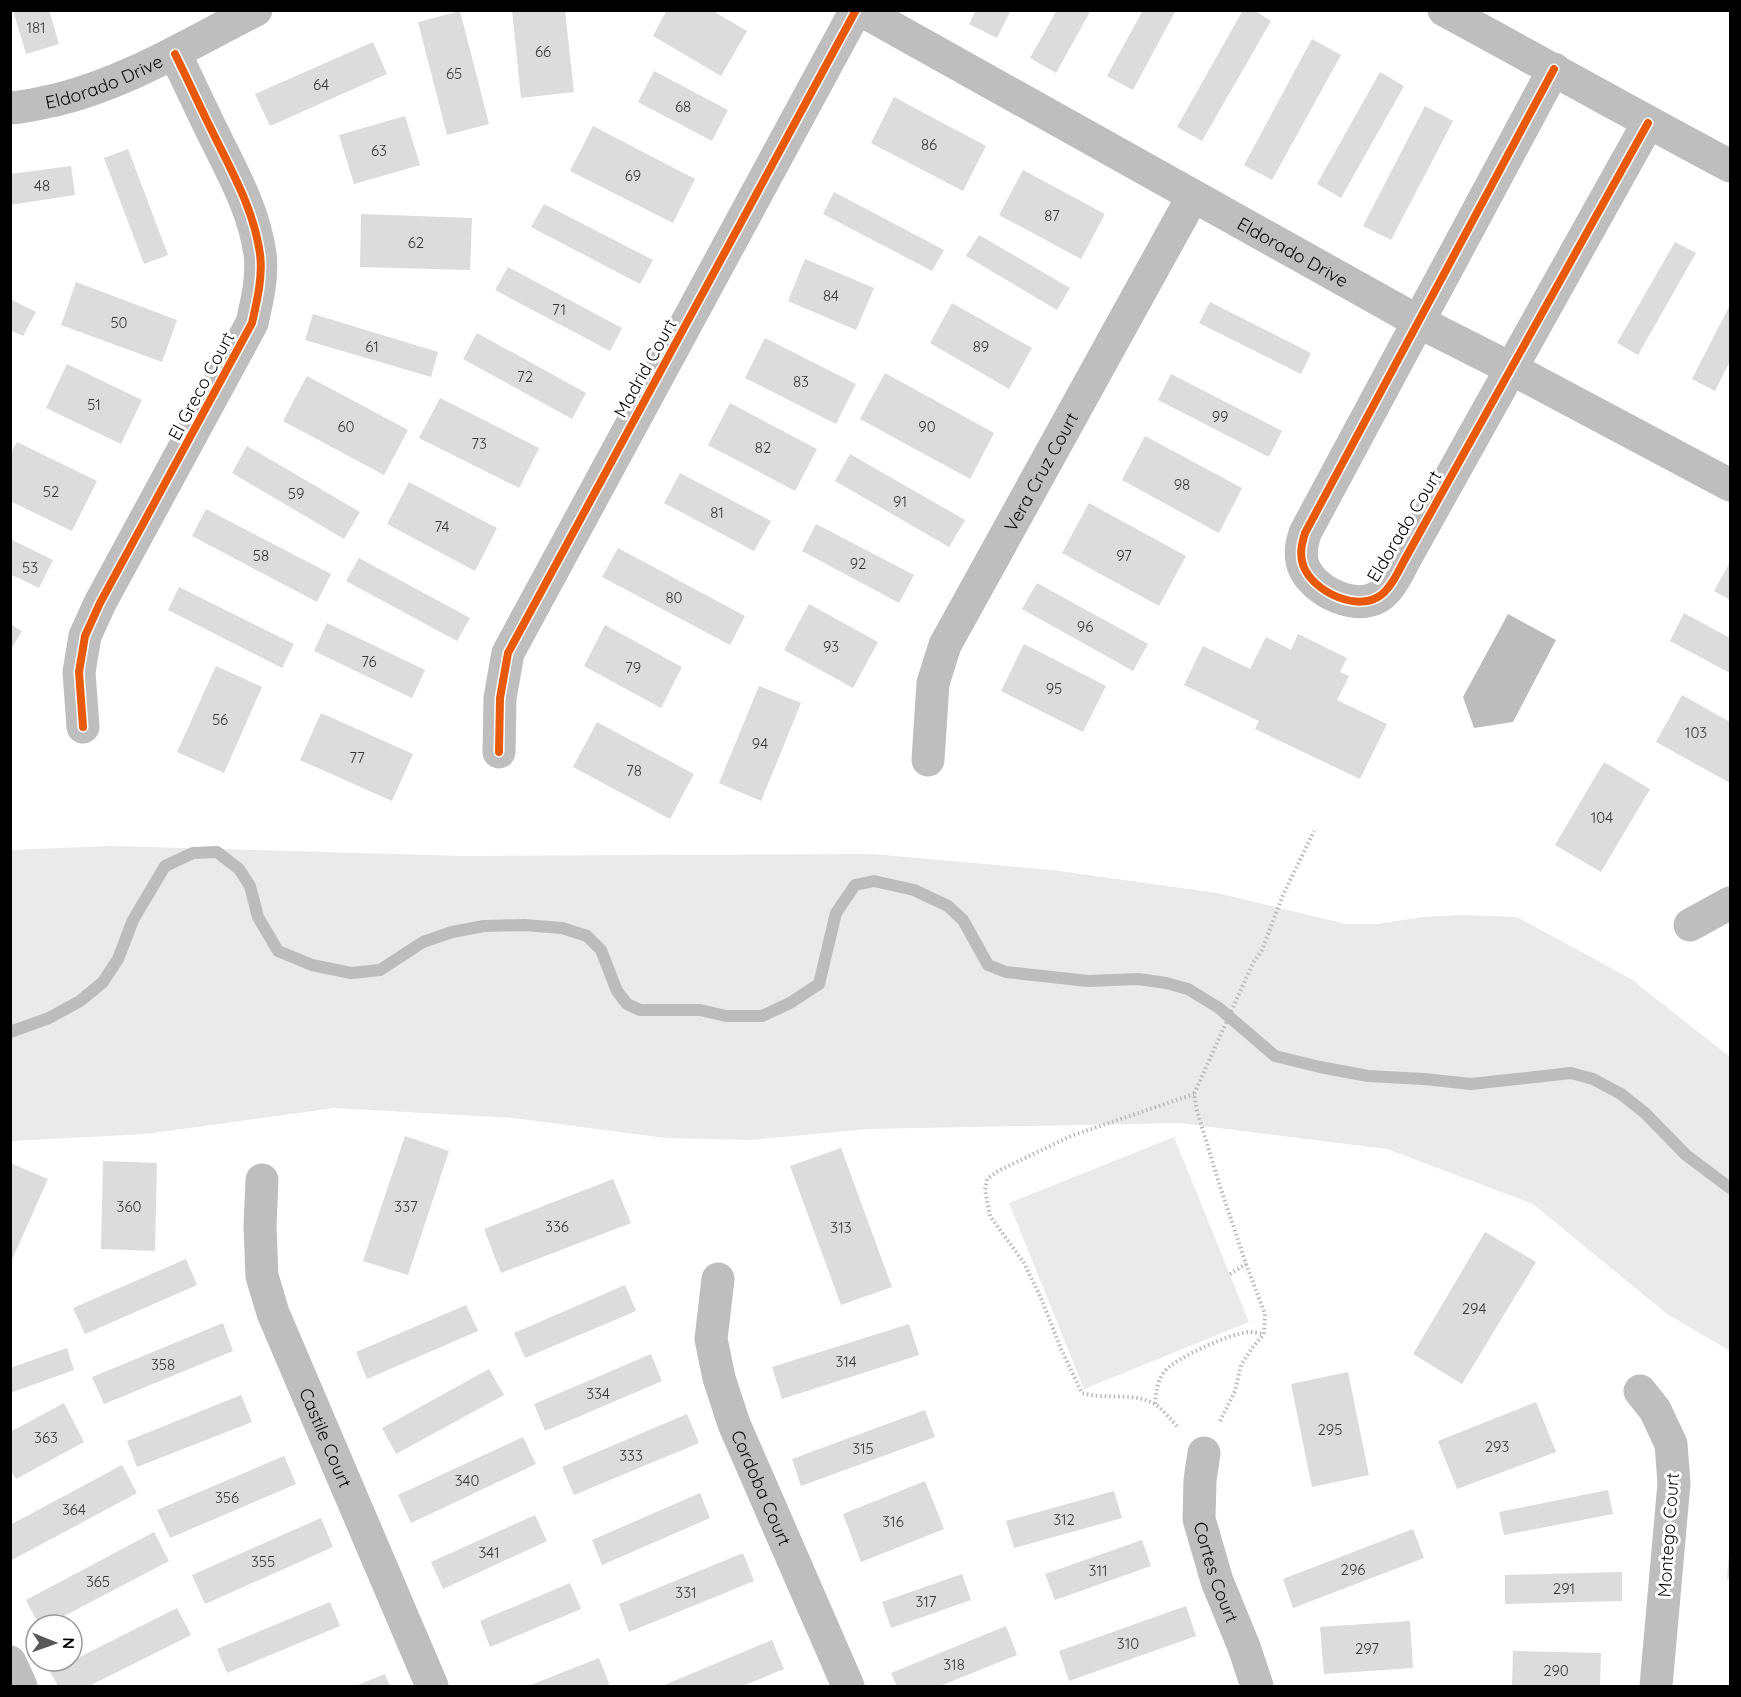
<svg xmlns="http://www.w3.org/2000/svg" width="1741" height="1697" font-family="Quicksand,sans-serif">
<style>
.green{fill:#eaeaea}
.water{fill:#bcbcbc}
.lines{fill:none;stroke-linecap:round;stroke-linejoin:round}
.stream{stroke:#bcbcbc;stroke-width:12}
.building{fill:#dcdcdc}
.path{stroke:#b8b8b8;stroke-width:4;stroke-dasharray:1.5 3;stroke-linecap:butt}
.minor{stroke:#bebebe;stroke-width:33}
.cycleway-casing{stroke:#fff;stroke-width:11}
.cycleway{stroke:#e8590c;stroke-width:8}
.labels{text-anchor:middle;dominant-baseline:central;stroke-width:6;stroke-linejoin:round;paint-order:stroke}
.number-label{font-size:15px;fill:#373737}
.street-label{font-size:18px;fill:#000;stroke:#fff}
</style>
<rect width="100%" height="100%" fill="#fff"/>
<g class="green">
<polygon points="111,846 464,856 873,854 1052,870 1217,893 1346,924 1377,924 1423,917 1462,915 1517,917 1631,979 1730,1057 1730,1351 1667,1314 1533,1204 1387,1149 1179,1123 868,1129 751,1140 665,1138 514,1118 334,1108 146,1134 11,1141 11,850"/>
<polygon points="1174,1137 1249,1322 1084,1389 1009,1203"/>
</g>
<polygon class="water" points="1508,614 1556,640 1513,722 1474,728 1463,697"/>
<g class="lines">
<polyline class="stream" points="10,1032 49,1018 80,1001 103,982 118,959 133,920 165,866 193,853 217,852 239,869 250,886 258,917 278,951 312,965 351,973 380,970 423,942 452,932 484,926 524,925 562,928 587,936 601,950 617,991 627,1004 640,1010 700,1010 726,1016 762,1016 790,1003 819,984 836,913 855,885 874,881 914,890 948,906 963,920 988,965 1006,972 1088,981 1138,979 1166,983 1188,989 1219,1008 1275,1056 1320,1067 1368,1076 1424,1079 1471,1084 1571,1073 1593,1079 1621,1094 1645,1113 1686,1155 1730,1188"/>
</g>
<g class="building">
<polygon points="13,10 49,10 59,44 26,54"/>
<polygon points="512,10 565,10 574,92 521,98"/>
<polygon points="667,10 711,10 747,31 721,76 653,36"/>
<polygon points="976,10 1011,10 997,38 969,24"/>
<polygon points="1057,10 1091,10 1056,73 1030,58"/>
<polygon points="1143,10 1176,10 1133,90 1107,76"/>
<polygon points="1243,10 1254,10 1271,21 1202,141 1177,127"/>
<polygon points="460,11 489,124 447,135 418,22"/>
<polygon points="1312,39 1341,55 1272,180 1244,165"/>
<polygon points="373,42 387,74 270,126 255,94"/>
<polygon points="654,71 728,110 712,141 638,102"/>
<polygon points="1380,72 1404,86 1341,198 1317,184"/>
<polygon points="894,97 986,146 963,191 871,143"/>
<polygon points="1425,106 1453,121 1391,240 1363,226"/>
<polygon points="405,116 420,165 354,184 339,135"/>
<polygon points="593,126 695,179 673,223 570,171"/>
<polygon points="128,149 168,255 144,264 104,158"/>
<polygon points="71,166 75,195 10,205 10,174"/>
<polygon points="1023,170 1105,214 1081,259 999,215"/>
<polygon points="834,192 944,250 932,271 823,214"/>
<polygon points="544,204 653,260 640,284 531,227"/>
<polygon points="361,214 472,218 470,270 360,267"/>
<polygon points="979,235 1070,288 1057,310 966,256"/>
<polygon points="1675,242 1696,253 1638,355 1617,343"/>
<polygon points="805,259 874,288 856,330 788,301"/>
<polygon points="508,267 622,328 610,351 495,290"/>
<polygon points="76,282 177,320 162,362 61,325"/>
<polygon points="10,299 36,312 23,336 10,330"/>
<polygon points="1210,302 1311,353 1301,374 1199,323"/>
<polygon points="952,303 1032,348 1009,389 930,343"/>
<polygon points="1730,305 1730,361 1715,391 1692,379"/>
<polygon points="313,314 438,352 431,377 305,340"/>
<polygon points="477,333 586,393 572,419 463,359"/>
<polygon points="765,338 856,384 836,424 745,378"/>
<polygon points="67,364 142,400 121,444 46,408"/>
<polygon points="885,373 994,433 970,479 860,419"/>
<polygon points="1171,374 1282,431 1269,457 1158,400"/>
<polygon points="307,376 408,430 384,475 283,421"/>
<polygon points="440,398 539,448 519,488 419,438"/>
<polygon points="730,403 817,449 795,491 708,445"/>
<polygon points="1145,436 1242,488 1219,533 1122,480"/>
<polygon points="17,442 97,481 72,531 10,501 10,455"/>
<polygon points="247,446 360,512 344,539 232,473"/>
<polygon points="850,454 965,520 949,547 835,481"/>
<polygon points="680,473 771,521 754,551 664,503"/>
<polygon points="409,482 497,528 475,571 387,524"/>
<polygon points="1089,503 1186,556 1159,606 1062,553"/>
<polygon points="206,509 331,574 317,602 192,536"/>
<polygon points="816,524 914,575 899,603 802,551"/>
<polygon points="10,539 53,560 39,588 10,574"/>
<polygon points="618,548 745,616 730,645 602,577"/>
<polygon points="359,558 470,618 457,641 346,581"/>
<polygon points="1729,564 1730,565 1730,600 1714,591"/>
<polygon points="1037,583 1148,644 1133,671 1022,609"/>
<polygon points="179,587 294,644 282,668 168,610"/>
<polygon points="809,604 878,642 853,688 784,650"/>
<polygon points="1684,613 1730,638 1730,673 1670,641"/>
<polygon points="327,623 425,670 412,698 314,651"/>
<polygon points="10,624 22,631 10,651"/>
<polygon points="605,625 682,667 661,708 584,666"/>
<polygon points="1298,634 1347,658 1340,672 1349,676 1337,700 1387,724 1360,779 1255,729 1259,721 1184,685 1203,646 1250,669 1266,637 1291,650"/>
<polygon points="1024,644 1106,686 1083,732 1001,691"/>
<polygon points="216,666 262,687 224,773 177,752"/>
<polygon points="759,686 801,703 761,801 719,783"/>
<polygon points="1682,695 1730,722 1730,783 1656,742"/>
<polygon points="321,713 413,754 392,801 300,760"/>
<polygon points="597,722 694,774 670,819 573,767"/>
<polygon points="1604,762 1650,789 1601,872 1555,845"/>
<polygon points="405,1136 449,1151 408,1275 363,1261"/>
<polygon points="841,1148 892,1287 841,1305 790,1166"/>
<polygon points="103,1161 157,1163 155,1251 101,1249"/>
<polygon points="10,1163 48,1179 10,1264"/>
<polygon points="613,1179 631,1223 501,1273 484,1229"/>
<polygon points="1485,1232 1536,1262 1462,1384 1413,1354"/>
<polygon points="186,1259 197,1285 85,1334 73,1308"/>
<polygon points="625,1285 636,1311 525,1358 514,1333"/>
<polygon points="466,1305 478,1331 367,1379 356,1352"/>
<polygon points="223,1323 233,1351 104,1404 92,1377"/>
<polygon points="909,1324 919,1355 782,1399 772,1367"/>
<polygon points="67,1348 74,1370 10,1393 10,1368"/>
<polygon points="651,1354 662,1381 545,1431 534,1404"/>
<polygon points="489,1369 504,1395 396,1454 382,1428"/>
<polygon points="1348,1372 1369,1475 1312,1487 1291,1384"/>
<polygon points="241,1395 252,1422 137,1467 127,1441"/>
<polygon points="1536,1402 1556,1452 1457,1489 1438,1441"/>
<polygon points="64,1403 84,1442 16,1479 10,1469 10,1432"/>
<polygon points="925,1410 935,1437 801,1486 792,1459"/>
<polygon points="687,1414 699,1443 574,1495 562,1467"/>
<polygon points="523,1437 536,1464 411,1523 398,1495"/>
<polygon points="284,1456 296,1484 170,1538 157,1510"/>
<polygon points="122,1465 137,1493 12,1560 10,1525"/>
<polygon points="925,1481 944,1529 861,1562 843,1514"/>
<polygon points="1608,1490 1613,1514 1504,1535 1499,1512"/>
<polygon points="1114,1491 1122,1518 1014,1548 1006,1521"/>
<polygon points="700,1493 710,1518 602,1565 592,1540"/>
<polygon points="535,1515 547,1541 443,1589 431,1562"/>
<polygon points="321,1518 333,1547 205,1604 192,1575"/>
<polygon points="1413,1529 1424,1558 1293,1608 1283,1579"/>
<polygon points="154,1532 169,1561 47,1625 39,1625 26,1600"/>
<polygon points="1142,1540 1151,1566 1055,1600 1045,1574"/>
<polygon points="743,1553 754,1581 629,1632 619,1604"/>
<polygon points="1729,1553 1730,1553 1730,1579 1727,1579"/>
<polygon points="1622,1572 1622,1601 1505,1604 1505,1575"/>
<polygon points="962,1574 971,1600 891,1628 882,1602"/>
<polygon points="570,1583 581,1609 490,1647 480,1621"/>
<polygon points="330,1602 340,1626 227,1673 217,1649"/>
<polygon points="1186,1606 1196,1636 1069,1681 1059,1651"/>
<polygon points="177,1608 191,1635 89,1686 58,1686 50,1672"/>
<polygon points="1410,1621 1413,1668 1324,1674 1320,1627"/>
<polygon points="1006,1626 1017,1655 940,1686 897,1686 891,1673"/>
<polygon points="772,1640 784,1669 743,1686 662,1686"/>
<polygon points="1513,1651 1601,1653 1600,1686 1512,1686"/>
<polygon points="599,1658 610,1686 528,1686"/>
<polygon points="385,1674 390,1686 355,1686"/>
</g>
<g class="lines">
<g class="path">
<polyline points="1230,1274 1246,1264"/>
<path d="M1155,1404C1156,1392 1157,1382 1164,1372C1175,1358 1231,1333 1249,1332C1254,1332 1259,1333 1263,1334"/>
<polyline points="1220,1421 1235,1391 1241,1365 1252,1348 1264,1334 1265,1314 1246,1264 1218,1180 1197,1111 1194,1094 1253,963 1262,950 1283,895 1314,831"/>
<path d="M1177,1426C1170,1419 1162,1408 1153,1403C1131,1392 1105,1400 1082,1393L1061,1349L1041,1298L1024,1263L990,1216L985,1190L987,1179L998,1171L1071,1136L1194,1094"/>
</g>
<g class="minor">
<path id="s1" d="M861,10L1419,322L1512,369L1730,485"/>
<path d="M1444,10C1540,62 1634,115 1730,166"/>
<path d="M1554,69L1305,533C1302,543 1300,551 1302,561C1307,588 1353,612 1378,597C1390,590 1398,572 1405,559L1648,123"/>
<path id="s2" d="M10,108C26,107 40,103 56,100C129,82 190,43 256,10"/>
<path d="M83,727L79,672L85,636L100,603L252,323C257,301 263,276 260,254C254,210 232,172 213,133C200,107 188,80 175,54"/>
<polyline points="499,752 500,698 508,653 856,10"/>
<path id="s3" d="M928,760L933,683L945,645L1193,196"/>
<polyline points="1690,925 1730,903"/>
<path id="s4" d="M262,1180L260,1226L262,1276L273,1313L432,1686"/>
<path id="s5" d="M718,1279L711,1339L719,1378L734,1424L848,1686"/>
<polyline points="1640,1391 1655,1410 1671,1444 1674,1483 1656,1686"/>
<path id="s6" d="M1204,1453L1200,1480L1199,1519L1217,1581L1244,1647L1257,1686"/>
<polyline points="10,1662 21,1686"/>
</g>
<defs>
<g id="cycleway">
<path d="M1554,69L1305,533C1302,543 1300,551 1302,561C1307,588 1353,612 1378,597C1390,590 1398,572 1405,559L1648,123"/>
<path d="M83,727L79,672L85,636L100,603L252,323C257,301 263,276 260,254C254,210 232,172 213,133C200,107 188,80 175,54"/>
<polyline points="499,752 500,698 508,653 856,10"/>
</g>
</defs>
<use href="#cycleway" class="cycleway-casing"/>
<use href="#cycleway" class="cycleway"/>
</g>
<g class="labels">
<g class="number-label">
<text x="36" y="27">181</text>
<text x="543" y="51">66</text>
<text x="454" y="73">65</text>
<text x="321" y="84">64</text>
<text x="683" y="106">68</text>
<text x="929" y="144">86</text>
<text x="379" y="150">63</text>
<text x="633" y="175">69</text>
<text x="42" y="185">48</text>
<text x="1052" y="215">87</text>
<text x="416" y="242">62</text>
<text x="831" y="295">84</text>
<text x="559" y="309">71</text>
<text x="119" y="322">50</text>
<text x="372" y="346">61</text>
<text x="981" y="346">89</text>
<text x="525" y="376">72</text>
<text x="801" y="381">83</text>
<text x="94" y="404">51</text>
<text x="1220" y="416">99</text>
<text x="346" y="426">60</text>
<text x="927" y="426">90</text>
<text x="479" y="443">73</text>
<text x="763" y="447">82</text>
<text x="1182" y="484">98</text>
<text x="51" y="491">52</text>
<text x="296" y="493">59</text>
<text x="900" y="501">91</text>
<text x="717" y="512">81</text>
<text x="442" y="526">74</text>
<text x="261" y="555">58</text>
<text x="1124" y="555">97</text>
<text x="858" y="563">92</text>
<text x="30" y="567">53</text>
<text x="674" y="597">80</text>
<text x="1085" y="626">96</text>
<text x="831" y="646">93</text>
<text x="369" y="661">76</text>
<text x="633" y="667">79</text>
<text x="1054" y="688">95</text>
<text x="220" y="719">56</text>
<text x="1696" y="732">103</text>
<text x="760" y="743">94</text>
<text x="357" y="757">77</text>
<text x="634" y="770">78</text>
<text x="1602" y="817">104</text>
<text x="129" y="1206">360</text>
<text x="406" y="1206">337</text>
<text x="557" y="1226">336</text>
<text x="841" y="1227">313</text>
<text x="1474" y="1308">294</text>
<text x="846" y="1361">314</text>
<text x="163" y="1364">358</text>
<text x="598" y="1393">334</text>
<text x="1330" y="1429">295</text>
<text x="46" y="1437">363</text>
<text x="1497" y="1446">293</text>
<text x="863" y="1448">315</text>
<text x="631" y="1455">333</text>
<text x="467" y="1480">340</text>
<text x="227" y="1497">356</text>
<text x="74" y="1509">364</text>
<text x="1064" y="1519">312</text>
<text x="893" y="1521">316</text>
<text x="489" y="1552">341</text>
<text x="263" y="1561">355</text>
<text x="1353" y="1569">296</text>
<text x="1098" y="1570">311</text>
<text x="98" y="1581">365</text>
<text x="1564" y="1588">291</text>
<text x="686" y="1592">331</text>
<text x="926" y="1601">317</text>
<text x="1128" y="1643">310</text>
<text x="1367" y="1648">297</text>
<text x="954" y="1664">318</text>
<text x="1556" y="1670">290</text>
</g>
<g class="street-label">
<text stroke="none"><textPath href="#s2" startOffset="98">Eldorado Drive</textPath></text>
<text stroke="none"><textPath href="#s1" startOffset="495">Eldorado Drive</textPath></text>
<text transform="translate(645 368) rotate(-61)">Madrid Court</text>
<text transform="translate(201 386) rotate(-62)">El Greco Court</text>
<text stroke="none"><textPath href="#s3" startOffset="315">Vera Cruz Court</textPath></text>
<text transform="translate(1404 526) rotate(-59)">Eldorado Court</text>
<text stroke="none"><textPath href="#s4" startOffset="270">Castile Court</textPath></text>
<text stroke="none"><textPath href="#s5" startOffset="218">Cordoba Court</textPath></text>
<text transform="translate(1668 1535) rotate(-86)">Montego Court</text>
<text stroke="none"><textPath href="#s6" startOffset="122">Cortes Court</textPath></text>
</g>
</g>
<rect width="1741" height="1697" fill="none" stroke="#000000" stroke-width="24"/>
<g transform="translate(54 1643) rotate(91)"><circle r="28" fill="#ffffff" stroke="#999999" stroke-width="1.5"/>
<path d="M0-4.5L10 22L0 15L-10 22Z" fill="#595959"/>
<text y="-9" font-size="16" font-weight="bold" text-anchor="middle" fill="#000000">N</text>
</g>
</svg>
